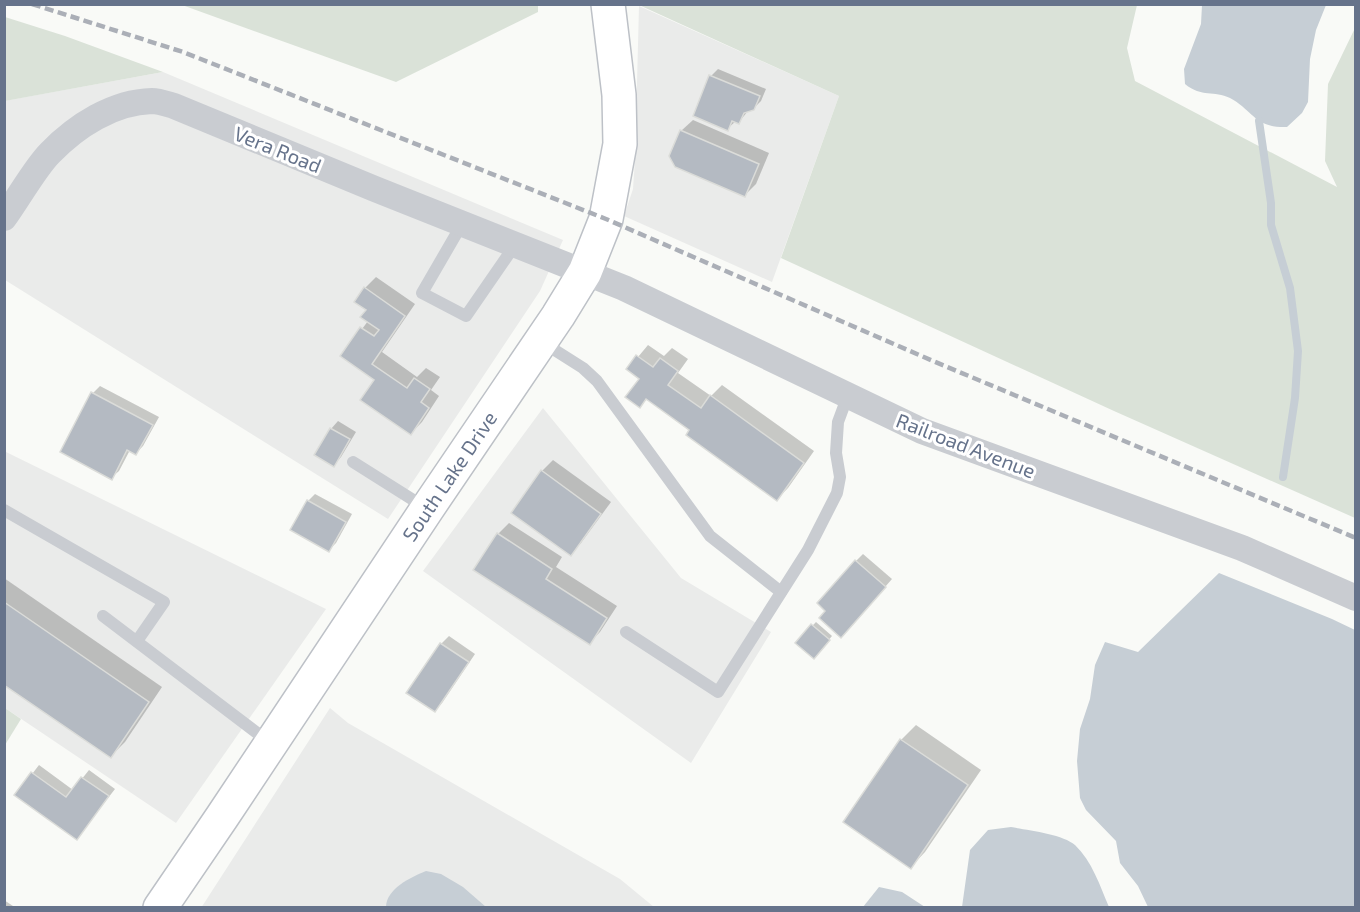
<svg xmlns="http://www.w3.org/2000/svg" width="1360" height="912" font-family="'Exo 2',sans-serif">
<style>
.built{fill:#eaebea}
.green{fill:#dae2d8}
.water{fill:#c6ced5}
.shadow{fill:#0003}
.lines{fill:none;stroke-linecap:round;stroke-linejoin:round}
.stream{stroke:#c6ced5;stroke-width:8}
.building{fill:#b4bac2;stroke:#dbdcd9;stroke-width:1.5}
.secondary-casing{stroke:#bdc1c7;stroke-width:36}
.service{stroke:#c9ccd1;stroke-width:12}
.minor{stroke:#c9ccd1;stroke-width:26}
.secondary{stroke:#fff;stroke-width:33}
.rail{stroke:#abafb7;stroke-width:4.5;stroke-dasharray:9 4.5;stroke-linecap:butt}
.labels{text-anchor:middle;dominant-baseline:central;stroke-width:6;stroke-linejoin:round;paint-order:stroke}
.street-label{font-size:20px;fill:#66738b;stroke:#fff}
</style>
<rect width="100%" height="100%" fill="#f9faf7"/>
<g class="built">
<polygon points="639,6 839,96 772,282 624,216 633,189 635,160"/>
<polygon points="163,72 563,240 540,291 388,519 5,280 4,101"/>
<polygon points="543,408 681,578 771,632 691,763 423,571"/>
<polygon points="4,451 326,609 176,823 5,708"/>
<polygon points="330,708 348,723 620,879 654,907 201,908"/>
</g>
<g class="green">
<polygon points="182,5 538,5 538,12 396,82"/>
<polygon points="639,5 1137,5 1127,48 1135,81 1337,187 1325,161 1328,84 1355,28 1355,518 1114,411 781,258 839,96"/>
<polygon points="5,17 65,36 163,72 5,101"/>
<polygon points="5,708 21,719 5,745"/>
</g>
<g class="water">
<path d="M1202,5H1326L1316,30L1310,59L1308,102L1302,113L1287,127C1254,128 1254,111 1230,98C1214,90 1202,98 1185,84L1184,69L1201,24Z"/>
<polygon points="1219,573 1332,619 1355,630 1355,907 1148,907 1138,886 1120,863 1116,841 1086,810 1080,798 1077,761 1080,729 1090,699 1095,665 1105,642 1138,652"/>
<path d="M1011,827C1027,830 1063,834 1075,845C1092,861 1100,886 1109,907H962L970,850L988,830Z"/>
<path d="M426,871L441,874L463,887L486,907H386C386,889 411,877 426,871Z"/>
<polygon points="879,887 902,892 925,907 863,907"/>
</g>
<g class="shadow">
<polygon points="718,69 766,89 761,101 753,109 748,111 739,122 736,121 727,129 711,76"/>
<polygon points="693,120 769,153 756,184 745,195 681,131"/>
<polygon points="376,277 415,304 382,352 417,377 426,368 440,377 431,390 439,396 422,422 411,433 376,379 342,356 368,321 365,288"/>
<polygon points="648,345 664,356 672,348 688,359 678,373 711,396 722,385 814,451 788,488 777,499 691,430 648,398 640,406 641,378 628,369"/>
<polygon points="100,386 159,417 143,446 136,453 130,450 119,471 111,478 93,393"/>
<polygon points="338,421 356,432 341,457 334,465 316,454 331,429"/>
<polygon points="553,460 611,502 581,543 570,554 542,471"/>
<polygon points="315,494 352,514 336,543 329,550 308,501"/>
<polygon points="509,523 562,557 556,567 617,606 600,632 589,643 498,534"/>
<polygon points="863,554 892,579 848,629 827,611 856,561"/>
<polygon points="4,578 162,687 125,742 111,756 4,683"/>
<polygon points="816,622 832,636 814,657 797,642"/>
<polygon points="449,636 475,654 442,703 435,710 409,692 441,644"/>
<polygon points="916,725 981,770 925,852 911,867 845,822 901,740"/>
<polygon points="39,765 73,790 89,770 115,789 77,838 16,795"/>
<polygon points="4,900 16,908 4,908"/>
</g>
<g class="lines">
<polyline class="stream" points="1259,121 1271,203 1271,225 1290,288 1298,351 1295,398 1283,477"/>
</g>
<g class="building">
<polygon points="709,75 760,96 754,110 744,113 739,124 732,121 728,131 693,116"/>
<polygon points="680,130 759,164 745,197 675,167 669,156"/>
<polygon points="364,287 405,316 372,364 407,388 414,378 430,389 421,402 429,408 411,435 360,400 374,380 340,356 360,327 374,336 379,330 360,317 366,310 354,302"/>
<polygon points="636,355 653,367 660,358 678,371 668,385 701,408 710,395 804,463 777,501 686,435 689,430 646,399 640,408 625,397 639,379 626,369"/>
<polygon points="91,392 153,425 136,455 127,450 112,480 60,452"/>
<polygon points="330,428 350,439 334,467 314,455"/>
<polygon points="541,470 601,514 571,556 511,513"/>
<polygon points="307,500 346,522 329,552 290,530"/>
<polygon points="497,533 552,569 546,579 607,618 590,645 473,570"/>
<polygon points="855,560 886,587 841,638 819,618 825,611 817,603"/>
<polygon points="4,602 149,702 111,758 4,685"/>
<polygon points="811,624 830,640 814,659 795,643"/>
<polygon points="440,643 469,662 435,712 406,693"/>
<polygon points="900,739 968,785 911,869 843,822"/>
<polygon points="31,772 66,797 81,777 109,796 77,840 14,795"/>
</g>
<g class="lines">
<defs>
<polyline id="secondary" points="160,908 222,817 427,509 558,316 585,272 606,219 620,144 619,95 608,4"/>
</defs>
<use href="#secondary" class="secondary-casing"/>
<g class="service">
<polyline points="462,224 422,293 466,316 515,245"/>
<polyline points="542,342 583,368 597,381 710,536 781,592"/>
<polyline points="353,462 426,508"/>
<polyline points="4,510 164,602 137,641"/>
<polyline points="103,616 269,742"/>
<polyline points="626,632 718,692 808,550 837,493 840,477 836,453 838,422 848,395"/>
</g>
<path class="minor" d="M4,218C18,199 35,168 50,153C76,126 113,102 152,101C159,101 167,104 174,106L375,189L624,288L922,431L1242,548L1356,598"/>
<use href="#secondary" class="secondary"/>
<polyline class="rail" points="32,4 183,52 606,219 933,361 1356,538"/>
</g>
<g class="labels">
<g class="street-label">
<text transform="translate(278 149) rotate(22)">Vera Road</text>
<text transform="translate(966 445) rotate(21)">Railroad Avenue</text>
<text transform="translate(449 476) rotate(-56)">South Lake Drive</text>
</g>
</g>
<rect width="1360" height="912" fill="none" stroke="#66738b" stroke-width="12"/>
</svg>
